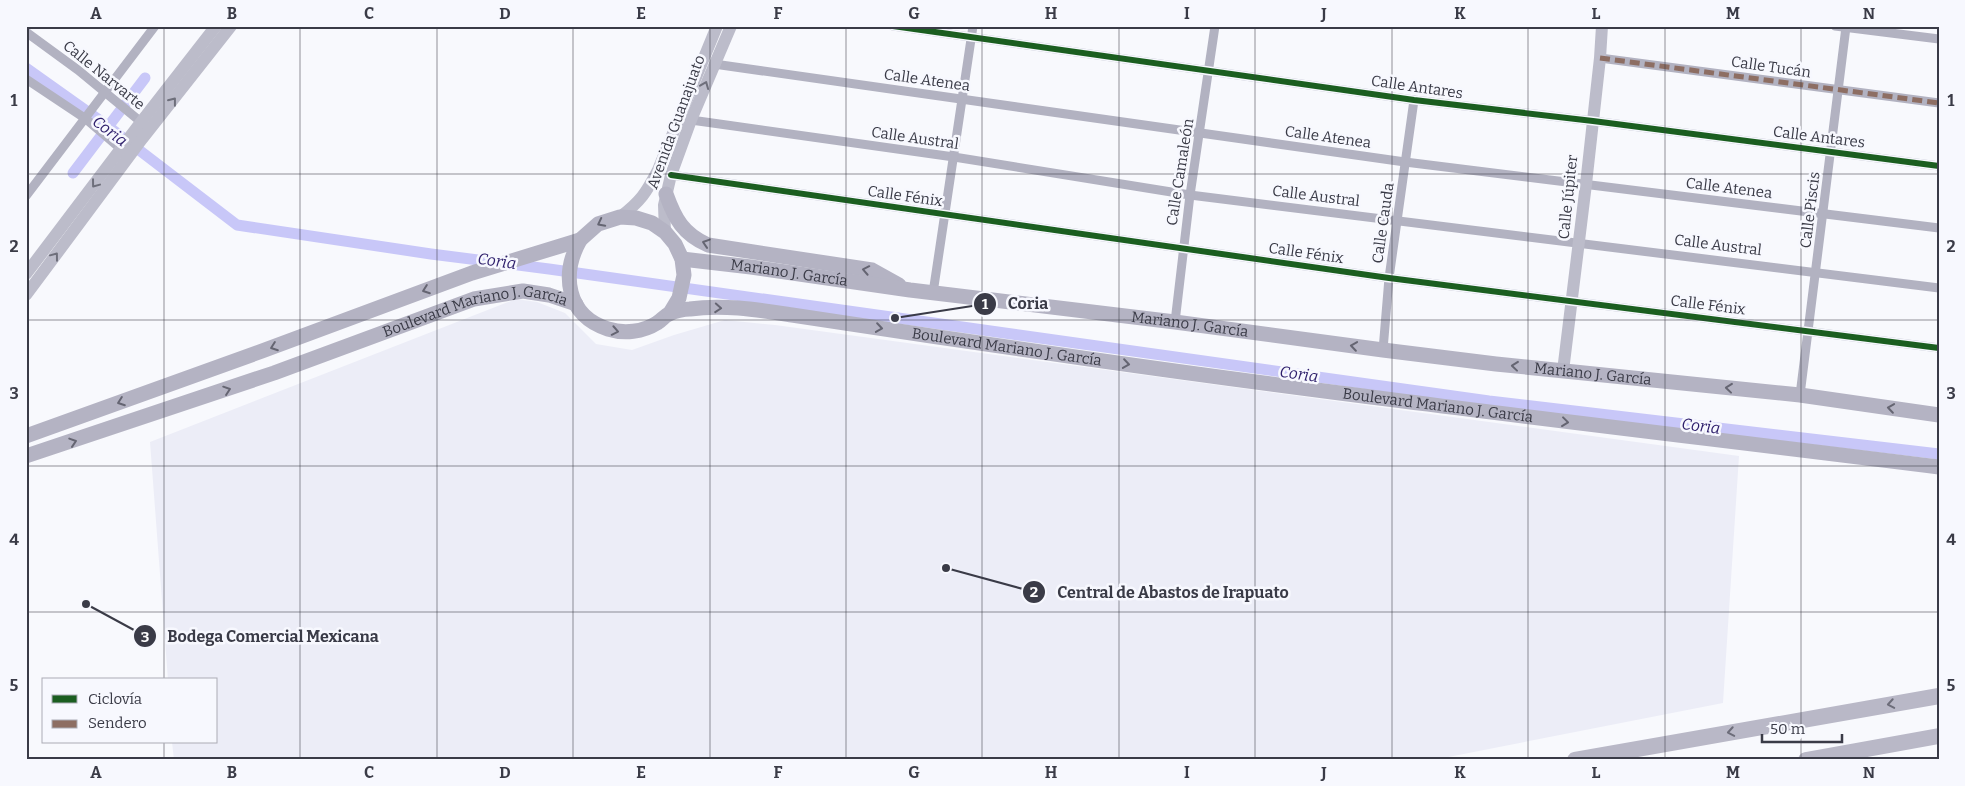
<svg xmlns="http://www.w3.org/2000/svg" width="1965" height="786" font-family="Bitter,serif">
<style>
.built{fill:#ecedf7}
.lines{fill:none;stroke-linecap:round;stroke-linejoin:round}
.canal{stroke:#c8c7f8;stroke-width:11}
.street{stroke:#b2b2c1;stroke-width:9}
.secondary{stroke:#bcbcca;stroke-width:12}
.primary{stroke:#b4b3c3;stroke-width:15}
.highway{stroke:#b9b8c7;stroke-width:16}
.quiet{stroke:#8d6e63;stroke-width:5;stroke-dasharray:10 5;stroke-linecap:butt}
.cycleway-casing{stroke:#f7f8fe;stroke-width:9}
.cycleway{stroke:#1b5e20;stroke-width:6}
.oneway{stroke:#6e6f7b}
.oneway2{stroke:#656572}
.oneway3{stroke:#6d6d7a}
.grid{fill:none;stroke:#3a3b47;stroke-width:1;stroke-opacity:0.55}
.labels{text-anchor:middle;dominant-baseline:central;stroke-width:5;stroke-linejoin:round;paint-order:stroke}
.street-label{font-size:15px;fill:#3a3b47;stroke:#f7f8fe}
.water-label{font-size:16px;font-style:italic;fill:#2d1e6b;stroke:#f7f8fe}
.leader{fill:none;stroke:#3a3b47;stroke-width:2}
.callout-dot{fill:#3a3b47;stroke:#f7f8fe;stroke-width:2}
.mark-label{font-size:15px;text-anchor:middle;font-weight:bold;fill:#fff}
.callout-label{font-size:16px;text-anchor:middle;font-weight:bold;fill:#3a3b47;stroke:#f7f8fe;stroke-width:5;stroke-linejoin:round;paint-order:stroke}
.neatline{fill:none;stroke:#3a3b47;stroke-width:2}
.grid-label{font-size:16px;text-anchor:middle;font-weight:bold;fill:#3a3b47}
</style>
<rect width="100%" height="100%" fill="#f8f9fd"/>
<polygon class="built" points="516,299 537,302 565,313 596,344 632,350 674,335 725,320 775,325 1739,456 1723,703 1433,760 174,760 172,742 216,742 216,680 168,680 150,442"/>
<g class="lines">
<g class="canal">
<polyline points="26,68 109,127 237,225 431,254 549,269 1489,401 1939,454"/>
<polyline points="73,173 145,78"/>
</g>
<g class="street">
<polyline points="893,26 1414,100 1593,121 1939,166"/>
<polyline points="1835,26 1939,39"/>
<polyline points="26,32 78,70 141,122"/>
<polyline points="1600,58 1939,103"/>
<polyline points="714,64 1405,162 1939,228"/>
<polyline points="26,79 86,119 121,149"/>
<polyline points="691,120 954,157 1190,195 1939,288"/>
<polyline points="671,175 1389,278 1939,348"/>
<polyline points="26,196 155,26"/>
<polyline points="933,293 973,26"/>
<polyline points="1175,322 1190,195 1215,26"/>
<polyline points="1383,350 1389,278 1414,100"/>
<polyline points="1800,395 1846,27"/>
</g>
<g class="secondary">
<path d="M620,217C641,201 646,193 658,170L717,26"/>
<polyline points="665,232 664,205 671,175 691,120 731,26"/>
<polyline points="26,274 141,122 216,26"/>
<polyline points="26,295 142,139 231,26"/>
<polyline points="1563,371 1586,184 1600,58 1602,26"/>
</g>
<g class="primary">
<path d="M666,194C675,219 683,234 708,245L872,270L899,285"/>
<path id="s1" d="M580,240C561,274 566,316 608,329C624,334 643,332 657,323C662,320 664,316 669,314C674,311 684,309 690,309C723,304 759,310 792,315C893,330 995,346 1096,360C1376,400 1658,432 1939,467"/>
<path id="s2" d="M682,259L751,267L910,290L1175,322L1383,350L1496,364L1800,395L1939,415"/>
<polyline points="26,436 262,351 472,273 580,240 598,224 620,217 636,218 652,223 665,232 675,244 682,259 684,275 679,298 670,313"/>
<path id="s3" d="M26,456L274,373L474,299L523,291L549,295L576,304"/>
</g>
<g class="highway">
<polyline points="1575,760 1939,696"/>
<polyline points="1806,760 1939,736"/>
</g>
<polyline class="quiet" points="1600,58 1939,103"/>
<defs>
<g id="cycleway">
<polyline points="893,26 1414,100 1593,121 1939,166"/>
<polyline points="671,175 1389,278 1939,348"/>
</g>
</defs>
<use href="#cycleway" class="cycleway-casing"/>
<use href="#cycleway" class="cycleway"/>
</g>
<defs><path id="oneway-chevron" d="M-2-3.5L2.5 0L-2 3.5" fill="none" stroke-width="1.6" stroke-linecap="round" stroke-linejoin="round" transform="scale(1.25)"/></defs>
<g class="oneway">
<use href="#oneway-chevron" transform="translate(705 85) rotate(-68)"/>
<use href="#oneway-chevron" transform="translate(173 101) rotate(-52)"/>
<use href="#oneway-chevron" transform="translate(95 184) rotate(127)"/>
<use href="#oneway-chevron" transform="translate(55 256) rotate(-53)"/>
</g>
<g class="oneway2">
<use href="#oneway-chevron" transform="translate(601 223) rotate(153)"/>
<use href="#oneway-chevron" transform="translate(706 243) rotate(-162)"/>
<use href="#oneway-chevron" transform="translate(866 270) rotate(-169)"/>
<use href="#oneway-chevron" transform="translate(426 290) rotate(160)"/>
<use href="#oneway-chevron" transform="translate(718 308) rotate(4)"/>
<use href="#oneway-chevron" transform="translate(879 328) rotate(8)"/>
<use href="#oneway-chevron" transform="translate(615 331) rotate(11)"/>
<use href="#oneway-chevron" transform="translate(1354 346) rotate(-172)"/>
<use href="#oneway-chevron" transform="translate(274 347) rotate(160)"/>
<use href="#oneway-chevron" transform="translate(1126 364) rotate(8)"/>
<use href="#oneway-chevron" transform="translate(1515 366) rotate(-174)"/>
<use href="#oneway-chevron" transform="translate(1729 388) rotate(-174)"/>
<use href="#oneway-chevron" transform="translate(227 390) rotate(-19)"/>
<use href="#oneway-chevron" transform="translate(121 402) rotate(160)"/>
<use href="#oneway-chevron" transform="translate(1891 408) rotate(-172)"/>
<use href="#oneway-chevron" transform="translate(1565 422) rotate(7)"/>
<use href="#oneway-chevron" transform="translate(73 442) rotate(-18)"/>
</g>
<g class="oneway3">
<use href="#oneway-chevron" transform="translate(1891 704) rotate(170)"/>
<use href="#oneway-chevron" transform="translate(1731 732) rotate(170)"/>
</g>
<path class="grid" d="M164,26V680M300,26V760M437,26V760M573,26V760M710,26V760M846,26V760M982,26V760M1119,26V760M1255,26V760M1392,26V760M1528,26V760M1665,26V760M1801,26V760M26,174H1939M26,320H1939M26,466H1939M26,612H1939M164,742V760"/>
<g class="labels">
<g class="street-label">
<text transform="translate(1771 67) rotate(8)">Calle Tucán</text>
<text transform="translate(104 75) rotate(39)">Calle Narvarte</text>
<text transform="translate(927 80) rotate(8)">Calle Atenea</text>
<text transform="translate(1417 87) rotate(8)">Calle Antares</text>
<text transform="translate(676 122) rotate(-70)">Avenida Guanajuato</text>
<text transform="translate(1328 137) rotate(8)">Calle Atenea</text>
<text transform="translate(1819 137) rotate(7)">Calle Antares</text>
<text transform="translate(915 138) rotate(8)">Calle Austral</text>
<text transform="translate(1180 172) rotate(-81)">Calle Camaleón</text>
<text transform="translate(1729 188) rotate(7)">Calle Atenea</text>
<text transform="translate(905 196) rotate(8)">Calle Fénix</text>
<text transform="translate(1316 196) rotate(7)">Calle Austral</text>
<text transform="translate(1568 197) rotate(-84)">Calle Júpiter</text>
<text transform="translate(1810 210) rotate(-83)">Calle Piscis</text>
<text transform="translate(1383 223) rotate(-82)">Calle Cauda</text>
<text transform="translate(1718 245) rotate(7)">Calle Austral</text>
<text transform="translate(1306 253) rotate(8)">Calle Fénix</text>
<text stroke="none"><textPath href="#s2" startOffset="108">Mariano J. García</textPath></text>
<text transform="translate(1708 305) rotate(7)">Calle Fénix</text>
<text stroke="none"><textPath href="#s3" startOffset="474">Boulevard Mariano J. García</textPath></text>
<text stroke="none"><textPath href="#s2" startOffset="512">Mariano J. García</textPath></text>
<text stroke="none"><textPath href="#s1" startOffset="516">Boulevard Mariano J. García</textPath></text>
<text stroke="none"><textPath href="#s2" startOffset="918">Mariano J. García</textPath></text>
<text stroke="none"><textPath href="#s1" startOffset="951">Boulevard Mariano J. García</textPath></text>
</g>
<g class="water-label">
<text transform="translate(110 131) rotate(37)">Coria</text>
<text transform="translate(497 261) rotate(8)">Coria</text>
<text transform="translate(1299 374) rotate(8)">Coria</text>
<text transform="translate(1701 426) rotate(7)">Coria</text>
</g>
</g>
<path class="leader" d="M895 318L985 304M946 568L1034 592M86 604L145 636"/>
<g class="callout-dot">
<circle cx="895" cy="318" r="5"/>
<circle cx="946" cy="568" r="5"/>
<circle cx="86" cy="604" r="5"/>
<circle cx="985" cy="304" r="12"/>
<circle cx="1034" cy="592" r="12"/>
<circle cx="145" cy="636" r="12"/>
</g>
<g class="mark-label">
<text x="985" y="309">1</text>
<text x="1034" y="597">2</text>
<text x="145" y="642">3</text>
</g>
<g class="callout-label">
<text x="1028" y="309">Coria</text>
<text x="1173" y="598">Central de Abastos de Irapuato</text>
<text x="273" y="642">Bodega Comercial Mexicana</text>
</g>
<rect width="1965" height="786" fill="none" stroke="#f7f8fe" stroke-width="55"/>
<rect x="42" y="678" width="175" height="65" fill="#f7f8fe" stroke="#abacb5"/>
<rect x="52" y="695" width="25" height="8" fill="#1b5e20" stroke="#abacb5"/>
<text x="88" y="704" font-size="15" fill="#3a3b47">Ciclovía</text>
<rect x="52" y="720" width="25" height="8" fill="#8d6e63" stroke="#abacb5"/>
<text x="88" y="728" font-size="15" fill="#3a3b47">Sendero</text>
<path d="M1762 734v8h80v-8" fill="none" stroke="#3a3b47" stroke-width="2.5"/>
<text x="1770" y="734" font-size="15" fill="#3a3b47" stroke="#f7f8fe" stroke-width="4" paint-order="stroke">50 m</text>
<rect x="28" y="28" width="1910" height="730" class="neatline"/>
<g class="grid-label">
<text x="96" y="19">A</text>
<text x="232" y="19">B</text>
<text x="369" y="19">C</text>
<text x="505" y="19">D</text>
<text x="641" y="19">E</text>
<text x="778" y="19">F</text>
<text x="914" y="19">G</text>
<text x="1051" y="19">H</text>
<text x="1187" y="19">I</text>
<text x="1324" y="19">J</text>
<text x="1460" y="19">K</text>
<text x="1596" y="19">L</text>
<text x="1733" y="19">M</text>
<text x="1869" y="19">N</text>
<text x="14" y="106">1</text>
<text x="1951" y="106">1</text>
<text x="14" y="252">2</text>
<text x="1951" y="252">2</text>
<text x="14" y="399">3</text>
<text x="1951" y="399">3</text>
<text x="14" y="545">4</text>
<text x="1951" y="545">4</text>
<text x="14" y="691">5</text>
<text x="1951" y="691">5</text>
<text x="96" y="778">A</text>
<text x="232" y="778">B</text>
<text x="369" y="778">C</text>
<text x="505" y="778">D</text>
<text x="641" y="778">E</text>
<text x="778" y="778">F</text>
<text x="914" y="778">G</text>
<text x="1051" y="778">H</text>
<text x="1187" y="778">I</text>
<text x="1324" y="778">J</text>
<text x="1460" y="778">K</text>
<text x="1596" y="778">L</text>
<text x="1733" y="778">M</text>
<text x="1869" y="778">N</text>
</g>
</svg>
